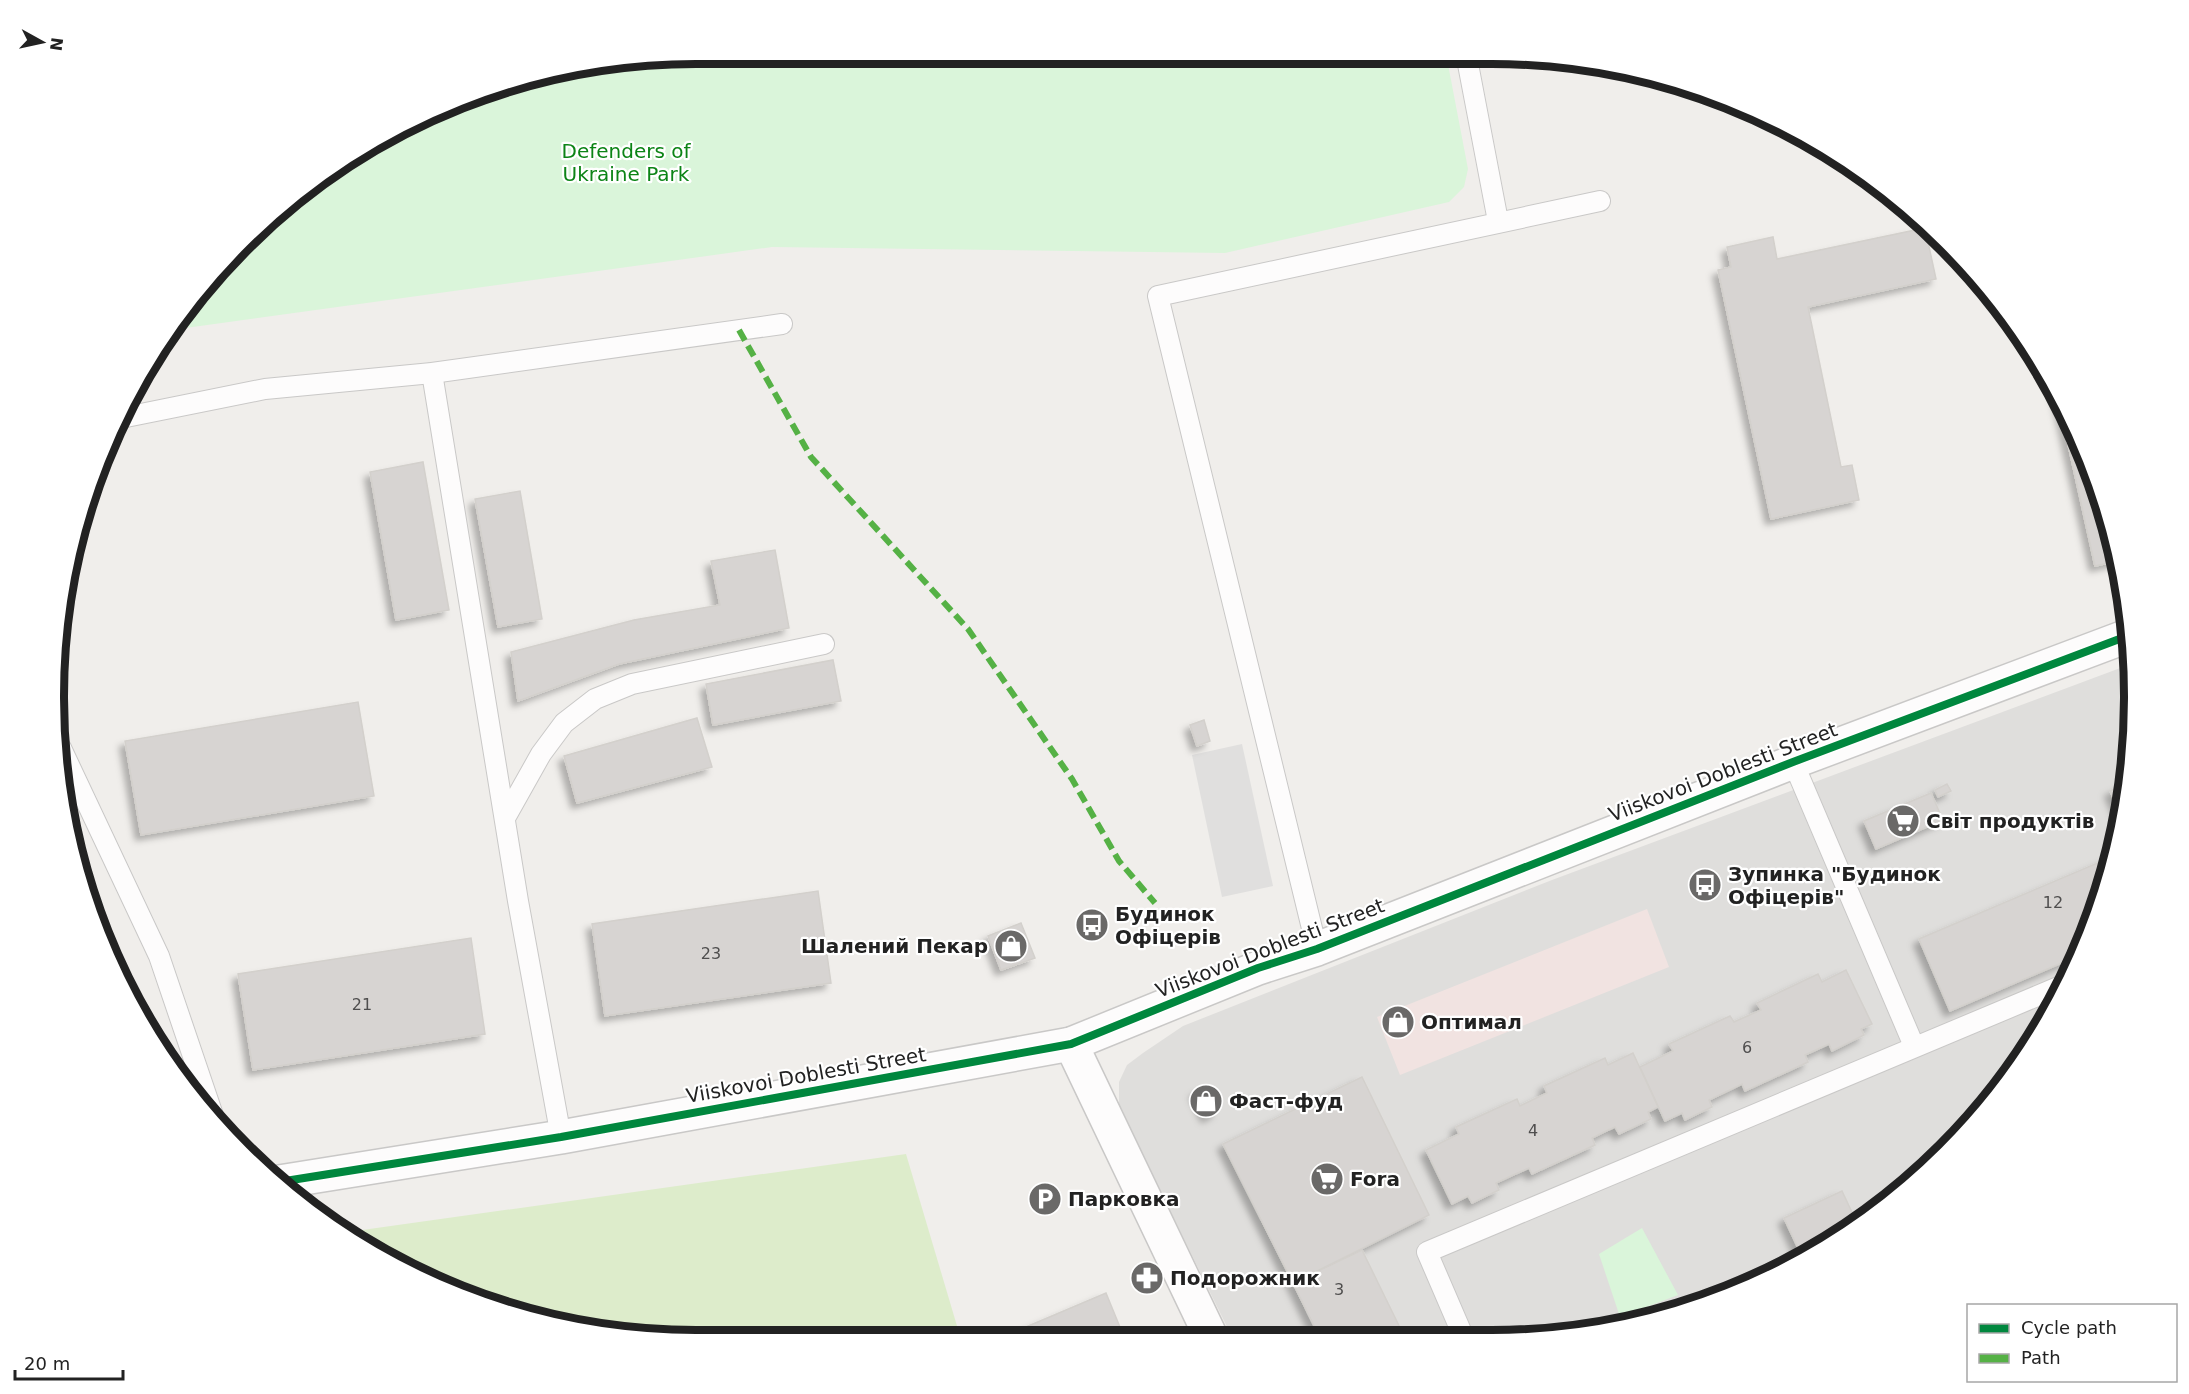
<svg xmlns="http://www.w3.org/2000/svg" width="2189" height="1394" font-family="'DejaVu Sans',sans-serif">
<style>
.residential{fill:#dfdedc}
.commercial{fill:#f1e3e1}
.grass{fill:#ddeccb}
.park{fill:#daf5da}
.parking{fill:#e0dfde}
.building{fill:#d7d4d2;stroke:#d3d0cc;stroke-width:1.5;filter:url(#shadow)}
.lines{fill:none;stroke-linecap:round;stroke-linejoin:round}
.service-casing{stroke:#c9c8c7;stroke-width:22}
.minor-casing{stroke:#c9c8c7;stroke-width:36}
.tertiary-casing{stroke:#c9c8c7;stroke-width:36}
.service{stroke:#fdfcfc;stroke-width:20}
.minor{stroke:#fdfcfc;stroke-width:33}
.tertiary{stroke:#fdfcfc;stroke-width:33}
.quiet{stroke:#55b145;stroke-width:6;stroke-dasharray:12 6;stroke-linecap:butt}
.cycleway-casing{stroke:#fff;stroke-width:11}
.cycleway{stroke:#00873e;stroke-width:8}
.labels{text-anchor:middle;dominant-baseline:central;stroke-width:4.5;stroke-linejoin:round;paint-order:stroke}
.number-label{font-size:16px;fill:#4f4e4e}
.park-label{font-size:20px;fill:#0c8416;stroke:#fff}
.street-label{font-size:20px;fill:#222;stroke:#fff}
.poi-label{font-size:20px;font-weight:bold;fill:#222;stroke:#fff;text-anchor:start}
.rim{fill:none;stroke:#222;stroke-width:8}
</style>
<defs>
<filter id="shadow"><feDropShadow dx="-5.5" dy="5.5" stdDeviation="3" flood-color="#0004"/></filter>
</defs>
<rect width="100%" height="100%" fill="#f0eeeb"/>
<polygon class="residential" points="2131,664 2134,739 2113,864 2069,982 2002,1089 1916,1181 1813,1254 1698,1306 1534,1339 1232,1337 1119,1107 1119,1082 1127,1065 1143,1053 1183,1026 1552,880"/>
<polygon class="commercial" points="1647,909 1669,967 1400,1075 1377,1017"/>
<polygon class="grass" points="906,1154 960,1336 613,1335 451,1291 348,1232"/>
<g class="park">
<polygon points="1447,59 1468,169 1464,187 1449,202 1225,253 772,247 171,330 187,305 243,242 339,163 491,88 613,60"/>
<polygon points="1642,1228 1678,1295 1620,1317 1599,1254"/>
</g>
<polygon class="parking" points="1242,744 1273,886 1222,897 1192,755"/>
<g class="building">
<polygon points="1925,228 1936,279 1808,307 1841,467 1852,465 1859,500 1771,519 1718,270 1731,267 1727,247 1773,237 1777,259"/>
<polygon points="2056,390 2101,491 2117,561 2095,566"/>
<polygon points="423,462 449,610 396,620 370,472"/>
<polygon points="520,491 542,619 498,627 475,499"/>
<polygon points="775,550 789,628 619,664 518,701 511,652 634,620 720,605 711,561"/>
<polygon points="833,660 841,701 713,725 706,684"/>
<polygon points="358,702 374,796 141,835 125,741"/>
<polygon points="697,718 712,767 577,803 564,756"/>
<polygon points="1204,720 1210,741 1197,746 1190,725"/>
<polygon points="1947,784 1951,791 1938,797 1935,790"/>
<polygon points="2126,784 2121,816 2110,791"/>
<polygon points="1931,793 1943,820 1876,849 1864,821"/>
<polygon points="2114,856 2078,956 1950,1011 1919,939"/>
<polygon points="818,891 831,983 605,1016 592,924"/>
<polygon points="1021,923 1035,958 1001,970 988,936"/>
<polygon points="471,938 485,1034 253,1070 238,974"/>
<polygon points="1846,970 1872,1024 1861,1029 1864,1035 1832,1051 1829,1044 1805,1055 1808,1062 1745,1091 1742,1084 1709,1100 1712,1107 1685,1120 1682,1113 1665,1121 1640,1067 1673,1051 1669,1044 1730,1016 1734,1022 1761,1010 1757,1003 1818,974 1822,982"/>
<polygon points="1633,1053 1658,1107 1648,1112 1651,1119 1619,1134 1615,1127 1604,1132 1592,1138 1595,1145 1532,1174 1529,1168 1511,1176 1496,1183 1499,1190 1472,1203 1468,1196 1452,1204 1426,1150 1459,1134 1456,1127 1517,1099 1520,1106 1547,1093 1544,1086 1605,1058 1608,1065"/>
<polygon points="1362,1077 1429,1215 1293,1283 1223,1144"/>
<polygon points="1206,1086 1218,1111 1207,1117 1195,1092"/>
<polygon points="1842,1191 1857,1223 1803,1259 1784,1218"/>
<polygon points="1362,1250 1384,1295 1405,1338 1320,1338 1293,1283"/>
<polygon points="1106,1293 1124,1337 1030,1336 1026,1327"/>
</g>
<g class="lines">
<defs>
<g id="service">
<polyline points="1467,59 1498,221"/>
<polyline points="432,373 518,901 561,1137"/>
<polyline points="121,418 265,389 432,373 782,324"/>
<polyline points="61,748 159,956 216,1124"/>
<polyline points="1793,762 1914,1046"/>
<polyline points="505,818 541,754 564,723 595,699 632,684 824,644"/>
<polyline points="1317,949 1158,296 1600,201"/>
<polyline points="1464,1338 1427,1252 2068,983"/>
</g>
<polyline id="minor" points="1071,1044 1211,1337"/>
<polyline id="tertiary" points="279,1182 561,1137 1071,1044 1258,968 1317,949 1793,762 2130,635"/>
</defs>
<use href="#service" class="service-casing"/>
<use href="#minor" class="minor-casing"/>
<use href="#tertiary" class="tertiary-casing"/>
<use href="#service" class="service"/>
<use href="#minor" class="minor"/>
<use href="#tertiary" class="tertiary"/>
<polyline class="quiet" points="739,330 811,457 968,629 1072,779 1119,861 1155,903"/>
<defs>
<polyline id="cycleway" points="279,1182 561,1137 1071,1044 1258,968 1317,949 1793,762 2130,635"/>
</defs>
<use href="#cycleway" class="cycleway-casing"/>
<use href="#cycleway" class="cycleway"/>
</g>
<defs>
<symbol id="supermarket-disc" viewBox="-11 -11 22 22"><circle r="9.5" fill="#6a6968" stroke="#fff"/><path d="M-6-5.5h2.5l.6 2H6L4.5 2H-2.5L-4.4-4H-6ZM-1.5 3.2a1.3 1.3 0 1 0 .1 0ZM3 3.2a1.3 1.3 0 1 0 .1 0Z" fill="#fff"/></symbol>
<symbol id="bus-disc" viewBox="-11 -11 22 22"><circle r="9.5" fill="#6a6968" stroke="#fff"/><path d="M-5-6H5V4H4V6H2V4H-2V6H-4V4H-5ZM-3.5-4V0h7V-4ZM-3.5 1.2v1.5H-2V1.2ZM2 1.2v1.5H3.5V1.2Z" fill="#fff"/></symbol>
<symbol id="shop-disc" viewBox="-11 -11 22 22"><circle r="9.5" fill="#6a6968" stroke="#fff"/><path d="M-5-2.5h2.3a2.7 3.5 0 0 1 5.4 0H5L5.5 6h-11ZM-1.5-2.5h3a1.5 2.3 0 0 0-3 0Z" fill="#fff"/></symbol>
<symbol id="parking-disc" viewBox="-11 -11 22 22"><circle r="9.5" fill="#6a6968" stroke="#fff"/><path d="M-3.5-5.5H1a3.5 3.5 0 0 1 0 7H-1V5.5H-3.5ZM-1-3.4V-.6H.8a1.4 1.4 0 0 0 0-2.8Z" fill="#fff"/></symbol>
<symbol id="pharmacy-disc" viewBox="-11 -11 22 22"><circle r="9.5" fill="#6a6968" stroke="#fff"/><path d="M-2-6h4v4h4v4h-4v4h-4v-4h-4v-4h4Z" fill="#fff"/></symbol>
</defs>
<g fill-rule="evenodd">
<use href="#supermarket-disc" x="1884" y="802" width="38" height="38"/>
<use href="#bus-disc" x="1686" y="866" width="38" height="38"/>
<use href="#bus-disc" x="1073" y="906" width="38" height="38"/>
<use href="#shop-disc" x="992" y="927" width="38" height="38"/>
<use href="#shop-disc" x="1379" y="1003" width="38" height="38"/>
<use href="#shop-disc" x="1187" y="1082" width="38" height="38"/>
<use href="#supermarket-disc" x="1308" y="1160" width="38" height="38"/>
<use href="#parking-disc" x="1026" y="1180" width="38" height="38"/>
<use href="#pharmacy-disc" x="1128" y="1259" width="38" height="38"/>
</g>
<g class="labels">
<g class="number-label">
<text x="2053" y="902">12</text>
<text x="711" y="953">23</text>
<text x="362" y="1004">21</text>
<text x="1747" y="1047">6</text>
<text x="1533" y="1130">4</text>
<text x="1339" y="1289">3</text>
</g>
<g class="park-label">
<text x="626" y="151">Defenders of<tspan x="626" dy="23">Ukraine Park</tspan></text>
</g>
<g class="street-label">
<text transform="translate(1723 772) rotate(-21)">Viiskovoi Doblesti Street</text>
<text transform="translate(1270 948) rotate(-21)">Viiskovoi Doblesti Street</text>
<text transform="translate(806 1075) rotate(-10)">Viiskovoi Doblesti Street</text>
</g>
<g class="poi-label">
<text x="1926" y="821">Світ продуктів</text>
<text x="1728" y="874">Зупинка "Будинок<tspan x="1728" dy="23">Офіцерів"</tspan></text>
<text x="1115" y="914">Будинок<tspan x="1115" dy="23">Офіцерів</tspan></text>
<text x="988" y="946" text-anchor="end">Шалений Пекар</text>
<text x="1421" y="1022">Оптимал</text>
<text x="1229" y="1101">Фаст-фуд</text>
<text x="1350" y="1179">Fora</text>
<text x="1068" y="1199">Парковка</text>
<text x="1170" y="1278">Подорожник</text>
</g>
</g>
<path d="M0 0H2189V1394H0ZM696 64H1492A632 632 0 0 1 2124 696V698A632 632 0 0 1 1492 1330H696A632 632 0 0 1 64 698V696A632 632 0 0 1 696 64Z" fill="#fff" fill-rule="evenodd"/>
<path class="rim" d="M696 64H1492A632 632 0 0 1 2124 696V698A632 632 0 0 1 1492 1330H696A632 632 0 0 1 64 698V696A632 632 0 0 1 696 64Z"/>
<rect x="1967" y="1304" width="210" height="78" fill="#ffffff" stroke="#a7a7a7" stroke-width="1.5"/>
<rect x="1979" y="1324" width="30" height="9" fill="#00873e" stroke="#a7a7a7" stroke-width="1.5"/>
<text x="2021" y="1334" font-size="18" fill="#222222">Cycle path</text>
<rect x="1979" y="1354" width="30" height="9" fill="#55b145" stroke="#a7a7a7" stroke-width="1.5"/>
<text x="2021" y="1364" font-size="18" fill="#222222">Path</text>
<g transform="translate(42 42) rotate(98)" stroke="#ffffff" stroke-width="4.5" paint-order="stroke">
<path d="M0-4.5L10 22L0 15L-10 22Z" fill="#222222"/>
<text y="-9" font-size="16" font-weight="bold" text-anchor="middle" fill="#222222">N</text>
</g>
<path d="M15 1370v9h108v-9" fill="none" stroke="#222222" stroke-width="3"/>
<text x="24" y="1370" font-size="18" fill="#222222" stroke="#ffffff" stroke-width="4.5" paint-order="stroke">20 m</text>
</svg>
